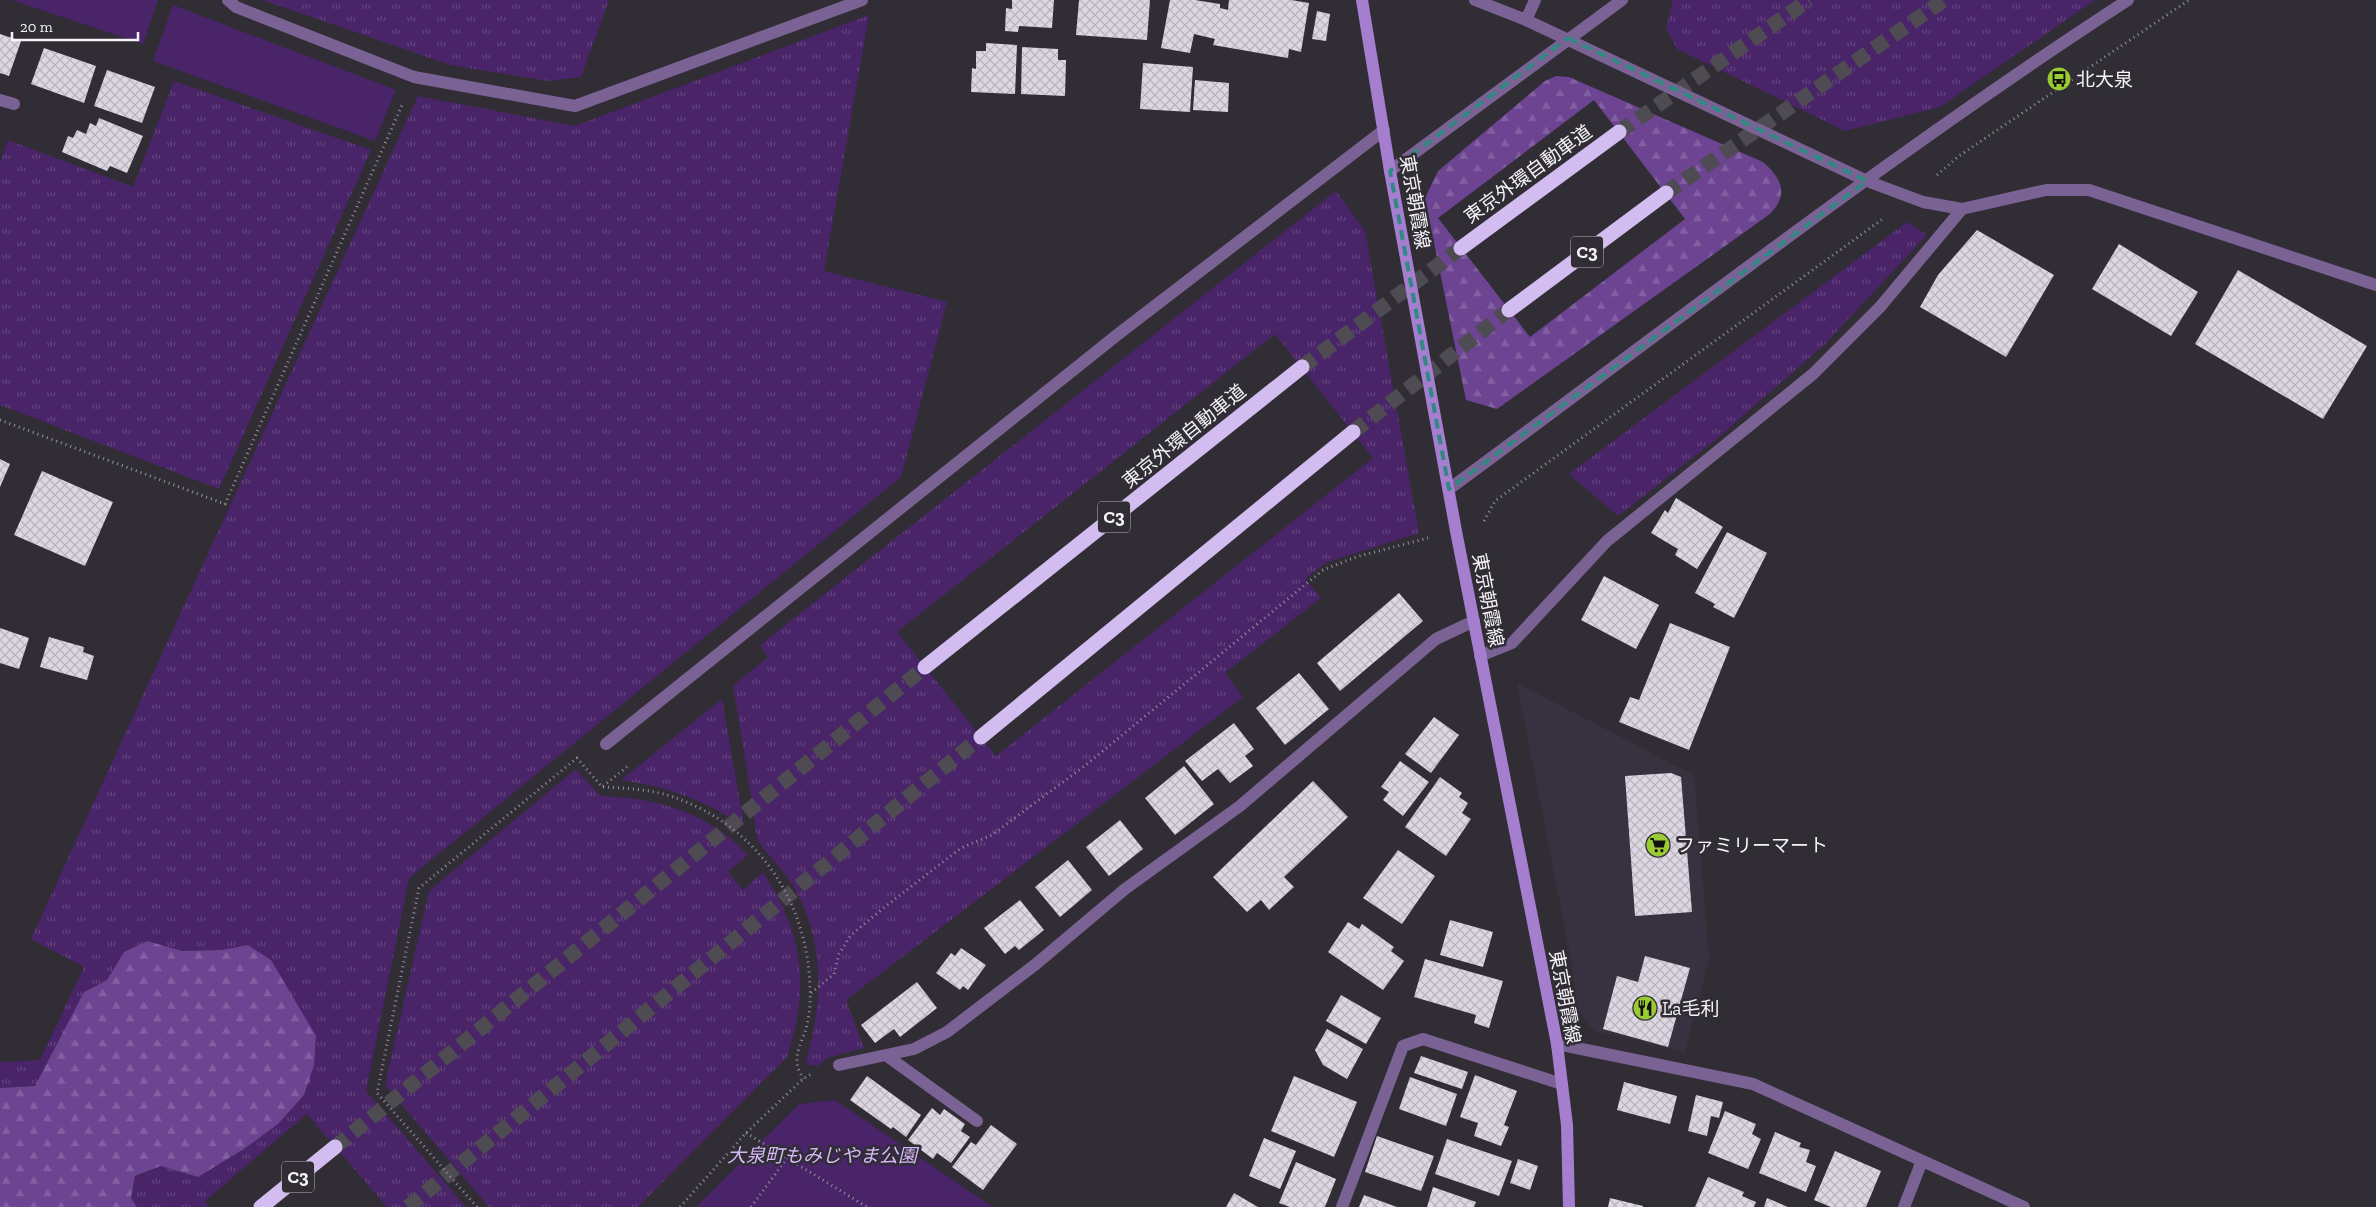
<svg xmlns="http://www.w3.org/2000/svg" width="2376" height="1207" font-family="'Zilla Slab','Noto Sans JP',serif">
<style>
.built{fill:#383240}
.grass{fill:url(#grass-tufts);fill-rule:evenodd}
.forest{fill:url(#forest-firs);fill-rule:evenodd}
.green{fill:#492468}
.building{fill:url(#building-cross-hatch)}
.lines{fill:none;stroke-linecap:round;stroke-linejoin:round}
.motorway-tunnel{stroke:#4e4b52;stroke-width:15;stroke-dasharray:15 8;stroke-linecap:butt}
.path{stroke:#959299;stroke-width:3;stroke-dasharray:1 4;stroke-linecap:butt}
.service{stroke:#7b6295;stroke-width:12}
.minor{stroke:#7b6295;stroke-width:12}
.tertiary{stroke:#7b6295;stroke-width:12}
.secondary{stroke:#a67ed0;stroke-width:12}
.motorway{stroke:#d3bcef;stroke-width:15}
.marked{fill:none;stroke:#328983;stroke-width:4;stroke-dasharray:10 6;stroke-linejoin:round}
.labels{text-anchor:middle;dominant-baseline:central;stroke-width:5;stroke-linejoin:round;paint-order:stroke}
.shield{fill:#302d35;stroke:#bab7be;stroke-width:1}
.shield-label{font-size:18px;font-weight:bold;fill:#f5f2f8}
.poi-label{font-size:19px;fill:#f5f2f8;stroke:#302d35;text-anchor:start}
.street-label{font-size:19px;fill:#f5f2f8;stroke:#302d35}
.park-label{font-size:19px;font-style:italic;fill:#d5b7f7;stroke:#302d35}
</style>
<defs>
<pattern id="grass-tufts" width="24" height="20" patternUnits="userSpaceOnUse" patternTransform="scale(1.25)"><rect width="24" height="20" fill="#492468"/><path d="M3 7l-1-3M5 7V3M7 7l1-3M15 17l-1-3M17 17v-4M19 17l1-3" fill="none" stroke="#64447e"/></pattern>
<pattern id="forest-firs" width="22" height="20" patternUnits="userSpaceOnUse" patternTransform="scale(1.25)"><rect width="22" height="20" fill="#6c4491"/><path d="M5 1l3.5 6h-7zM16 11l3.5 6h-7z" fill="#825fa1"/></pattern>
<pattern id="building-cross-hatch" width="8" height="8" patternUnits="userSpaceOnUse" patternTransform="scale(1.25)"><rect width="8" height="8" fill="#dcd7e2"/><path d="M0 0l8 8M0 8l8-8" fill="none" stroke="#b8b4bc"/></pattern>
</defs>
<rect width="100%" height="100%" fill="#302d35"/>
<polygon class="built" points="1517,683 1694,775 1709,959 1685,1052 1594,1031 1576,1009 1572,965"/>
<g class="grass">
<polygon points="263,0 609,0 581,77 548,81 450,65"/>
<polygon points="1673,0 2095,0 1940,107 1845,131 1677,49 1666,28"/>
<polygon points="869,15 824,271 947,302 901,477 409,878 366,1091 466,1207 387,1207 307,1114 205,1201 209,1207 137,1207 131,1198 135,1177 161,1166 198,1177 244,1149 278,1124 304,1095 291,996 271,960 248,945 222,950 182,951 147,941 124,952 107,980 84,992 35,1086 0,1088 0,1062 40,1060 84,967 31,939 418,96 575,126"/>
<polygon points="174,81 371,150 219,489 0,405 0,163 8,140 133,187"/>
<path d="M1336,191L1365,231L1419,533L1325,563L1305,579L1321,598L1225,673L1243,697L846,1000L864,1048L830,1057L817,1066L809,1065L806,1061C824,1000 825,938 791,882C785,872 760,846 758,840C754,824 753,807 750,791C745,756 739,721 733,686L768,657L760,645ZM1275,334L1373,458L996,756L897,632Z"/>
<polygon points="1907,222 1927,235 1824,345 1718,438 1618,516 1569,474"/>
<path d="M722,699L744,826C703,800 670,787 621,780Z"/>
<path d="M576,769L600,796C657,798 708,812 748,855L728,872L743,890L763,872C804,936 810,985 787,1057L638,1207H489L385,1085L429,891Z"/>
</g>
<g class="forest">
<path d="M1556,76L1569,77L1763,162C1782,179 1789,194 1770,214L1497,409L1466,400L1425,198L1438,171L1545,81ZM1594,100L1685,219L1530,337L1438,218Z"/>
<polygon points="147,941 182,951 222,950 248,945 271,960 316,1036 314,1065 304,1095 278,1124 244,1149 198,1177 161,1166 135,1176 131,1198 137,1207 0,1207 0,1088 35,1086 84,992 107,980 124,952"/>
</g>
<g class="green">
<polygon points="11,0 158,0 143,44"/>
<polygon points="173,5 396,90 375,141 153,61"/>
<polygon points="835,1100 984,1201 993,1207 696,1207 799,1104"/>
</g>
<g class="building">
<polygon points="1012,0 1054,0 1052,28 1019,26 1018,32 1005,31 1006,8 1012,9"/>
<polygon points="1079,0 1150,0 1147,40 1076,35"/>
<polygon points="1170,0 1195,0 1220,4 1220,8 1228,10 1229,0 1291,0 1309,3 1301,52 1289,49 1288,58 1213,45 1215,39 1194,34 1190,53 1161,48"/>
<polygon points="1317,11 1330,14 1326,41 1312,39"/>
<polygon points="0,34 21,41 9,76 0,73"/>
<polygon points="986,43 1017,45 1015,94 971,92 972,68 976,69 976,51 986,51"/>
<polygon points="1022,47 1058,49 1058,60 1066,60 1065,96 1021,94"/>
<polygon points="44,48 96,66 84,103 31,84"/>
<polygon points="1143,63 1193,67 1190,112 1140,109"/>
<polygon points="107,70 155,87 142,123 94,106"/>
<polygon points="1195,80 1229,83 1228,112 1193,110"/>
<polygon points="99,118 143,136 127,173 110,166 107,171 62,152 68,136 73,138 77,130 86,134 90,123 96,126"/>
<polygon points="1977,230 2054,275 2006,357 1920,307 1938,275"/>
<polygon points="2119,244 2198,292 2171,336 2092,289"/>
<polygon points="2238,270 2367,346 2323,419 2195,344"/>
<polygon points="0,459 10,464 0,487"/>
<polygon points="42,471 113,502 85,566 14,535"/>
<polygon points="1676,498 1723,527 1697,569 1675,555 1678,549 1651,533 1665,510 1668,513"/>
<polygon points="1727,532 1767,553 1734,618 1713,607 1715,604 1695,593"/>
<polygon points="1604,576 1659,605 1636,649 1581,620"/>
<polygon points="1399,593 1423,621 1340,691 1317,663"/>
<polygon points="1670,623 1730,647 1689,750 1619,722 1630,697 1639,700"/>
<polygon points="0,628 29,638 19,669 0,663"/>
<polygon points="49,637 84,647 83,652 94,656 87,680 40,667"/>
<polygon points="1299,673 1329,709 1285,745 1256,708"/>
<polygon points="1434,717 1459,735 1431,773 1405,754"/>
<polygon points="1234,723 1254,749 1245,756 1253,766 1230,783 1218,769 1202,781 1185,761"/>
<polygon points="1400,761 1429,782 1403,816 1383,800 1389,792 1381,787"/>
<polygon points="1184,766 1214,804 1175,835 1145,798"/>
<polygon points="1671,773 1681,777 1692,912 1635,916 1625,776"/>
<polygon points="1440,777 1462,793 1459,797 1468,803 1462,813 1471,819 1446,856 1405,827"/>
<polygon points="1313,781 1348,817 1284,877 1294,887 1269,910 1261,900 1247,912 1213,877"/>
<polygon points="1120,820 1143,849 1109,876 1086,847"/>
<polygon points="1398,850 1435,876 1402,924 1363,898"/>
<polygon points="1068,860 1092,890 1060,917 1035,887"/>
<polygon points="1020,900 1044,930 1019,950 1015,946 1005,954 984,928"/>
<polygon points="1450,920 1493,932 1483,967 1440,955"/>
<polygon points="1348,922 1359,929 1362,924 1394,947 1391,951 1404,961 1383,990 1328,952"/>
<polygon points="961,948 986,965 968,990 963,986 960,990 936,973 951,953 955,956"/>
<polygon points="1645,956 1690,968 1668,1047 1603,1029 1617,976 1638,982"/>
<polygon points="1425,959 1503,981 1489,1028 1474,1023 1476,1015 1414,997"/>
<polygon points="917,982 937,1008 900,1037 894,1029 875,1043 861,1025"/>
<polygon points="1341,995 1381,1018 1366,1044 1326,1021"/>
<polygon points="1327,1029 1363,1049 1347,1079 1323,1065 1315,1050"/>
<polygon points="1421,1056 1468,1072 1462,1089 1414,1073"/>
<polygon points="1475,1075 1517,1091 1504,1125 1509,1127 1501,1146 1474,1136 1478,1123 1460,1117"/>
<polygon points="867,1076 921,1115 906,1137 893,1127 891,1129 850,1100"/>
<polygon points="1294,1076 1357,1102 1334,1157 1271,1131"/>
<polygon points="1410,1077 1457,1094 1446,1126 1399,1109"/>
<polygon points="1624,1082 1677,1096 1670,1124 1617,1110"/>
<polygon points="1696,1095 1723,1102 1719,1118 1711,1116 1707,1136 1688,1131"/>
<polygon points="932,1108 940,1115 944,1109 965,1124 961,1131 970,1137 951,1163 937,1153 933,1159 908,1140"/>
<polygon points="1725,1111 1756,1124 1752,1134 1761,1139 1748,1169 1708,1153"/>
<polygon points="991,1125 1017,1144 983,1190 952,1167 971,1142 976,1145"/>
<polygon points="1775,1132 1801,1143 1799,1147 1810,1150 1806,1162 1816,1166 1806,1192 1759,1173"/>
<polygon points="1377,1136 1434,1156 1421,1191 1365,1172"/>
<polygon points="1264,1138 1296,1151 1280,1189 1249,1176"/>
<polygon points="1447,1139 1512,1161 1499,1196 1435,1174"/>
<polygon points="1835,1151 1881,1171 1866,1207 1831,1207 1814,1200"/>
<polygon points="1518,1159 1538,1166 1530,1190 1510,1183"/>
<polygon points="1296,1162 1336,1179 1325,1207 1290,1207 1279,1203"/>
<polygon points="1708,1177 1744,1192 1742,1196 1756,1202 1754,1207 1695,1207"/>
<polygon points="1433,1187 1476,1202 1474,1207 1427,1207"/>
<polygon points="1234,1193 1258,1207 1226,1207"/>
<polygon points="1364,1195 1397,1207 1359,1207"/>
<polygon points="1610,1198 1643,1206 1643,1207 1608,1207"/>
<polygon points="1767,1198 1788,1207 1764,1207"/>
</g>
<g class="lines">
<g class="motorway-tunnel">
<polyline points="1619,132 1809,0"/>
<polyline points="1666,193 1944,0"/>
<polyline points="1302,367 1461,248"/>
<polyline points="1353,432 1509,310"/>
<polyline points="335,1147 925,667"/>
<polyline points="408,1207 981,737"/>
</g>
<g class="path">
<polyline points="1937,175 1959,156 2189,0"/>
<polyline points="0,420 225,504 403,103"/>
<polyline points="1484,521 1495,501 1884,218"/>
<path d="M603,787C624,788 646,789 667,795C755,822 809,900 810,991C811,1003 809,1017 806,1029C803,1039 796,1051 797,1062C797,1068 801,1074 803,1079"/>
<polyline points="811,993 834,974 839,954 851,935 886,906 961,848 992,835 1087,764 1323,570 1356,557 1428,538"/>
<polyline points="746,1133 867,1207"/>
<polyline points="477,1207 377,1093 419,888 577,758 602,787 628,766"/>
<polyline points="680,1207 746,1133 803,1079 813,1073"/>
<polyline points="751,1207 787,1158"/>
</g>
<g class="service">
<polyline points="0,100 14,104"/>
<polyline points="1480,656 1512,643 1607,541 1813,374 1880,307 1962,209"/>
<polyline points="887,1056 977,1121"/>
<polyline points="839,1065 914,1049 947,1032 1036,964 1125,889 1240,806 1436,639 1474,621"/>
<polyline points="1342,1207 1403,1046 1423,1039 1562,1084"/>
</g>
<g class="minor">
<polyline points="228,0 236,7 414,77 575,106 862,0"/>
<polyline points="1475,0 1526,20 1535,0"/>
<polyline points="1867,181 1923,202 1962,209 2046,190 2089,190 2376,285"/>
<polyline points="606,744 1117,335 1384,130"/>
<polyline points="1557,1044 1753,1084 2024,1207"/>
<polyline points="1904,1207 1922,1161"/>
</g>
<g class="tertiary">
<polyline points="1526,20 1867,181"/>
<polyline points="1390,171 1622,0"/>
<path d="M1449,489C1673,324 1895,151 2128,0"/>
</g>
<polyline class="secondary" points="1362,0 1390,171 1456,531 1557,1044 1567,1125 1569,1207"/>
<g class="motorway">
<polyline points="1461,248 1619,132"/>
<polyline points="1509,310 1666,193"/>
<polyline points="925,667 1302,367"/>
<polyline points="981,737 1353,432"/>
<polyline points="261,1207 335,1147"/>
</g>
</g>
<path class="marked" d="M1568,38L1867,181L1449,489L1390,171Z"/>
<defs>
<symbol id="bus-disc" viewBox="-11 -11 22 22"><circle r="9.5" fill="#9bcb33" stroke="#302d35"/><path d="M-5-6H5V4H4V6H2V4H-2V6H-4V4H-5ZM-3.5-4V0h7V-4ZM-3.5 1.2v1.5H-2V1.2ZM2 1.2v1.5H3.5V1.2Z" fill="#111"/></symbol>
<symbol id="supermarket-disc" viewBox="-11 -11 22 22"><circle r="9.5" fill="#9bcb33" stroke="#302d35"/><path d="M-6-5.5h2.5l.6 2H6L4.5 2H-2.5L-4.4-4H-6ZM-1.5 3.2a1.3 1.3 0 1 0 .1 0ZM3 3.2a1.3 1.3 0 1 0 .1 0Z" fill="#111"/></symbol>
<symbol id="restaurant-disc" viewBox="-11 -11 22 22"><circle r="9.5" fill="#9bcb33" stroke="#302d35"/><path d="M-5-6h1v4h1v-4h1v4h1v-4h1v5L-1.5 .5V6h-2V.5L-5-1ZM5-6V6H3V1.5H1.5Q1.5-4 5-6Z" fill="#111"/></symbol>
</defs>
<g fill-rule="evenodd">
<use href="#bus-disc" x="2045" y="65" width="28" height="28"/>
<use href="#supermarket-disc" x="1644" y="831" width="28" height="28"/>
<use href="#restaurant-disc" x="1631" y="994" width="28" height="28"/>
</g>
<g class="labels">
<g class="shield">
<rect x="1571" y="236.5" width="32" height="31" rx="4"/>
<rect x="1098" y="501.5" width="32" height="31" rx="4"/>
<rect x="282" y="1161.5" width="32" height="31" rx="4"/>
</g>
<g class="shield-label">
<text x="1587" y="252">C3</text>
<text x="1114" y="517">C3</text>
<text x="298" y="1177">C3</text>
</g>
<g class="poi-label">
<text x="2076" y="79">北大泉</text>
<text x="1676" y="845">ファミリーマート</text>
<text x="1662" y="1008">La毛利</text>
</g>
<g class="street-label">
<text transform="translate(1528 174) rotate(-36)">東京外環自動車道</text>
<text transform="translate(1415 202) rotate(80)">東京朝霞線</text>
<text transform="translate(1184 436) rotate(-39)">東京外環自動車道</text>
<text transform="translate(1488 600) rotate(79)">東京朝霞線</text>
<text transform="translate(1565 997) rotate(79)">東京朝霞線</text>
</g>
<g class="park-label">
<text x="822" y="1155">大泉町もみじやま公園</text>
</g>
</g>
<path d="M12 32v8h126v-8" fill="none" stroke="#f5f2f8" stroke-width="2.5"/>
<text x="20" y="32" font-size="15" fill="#f5f2f8" stroke="#302d35" stroke-width="4" paint-order="stroke">20 m</text>
</svg>
